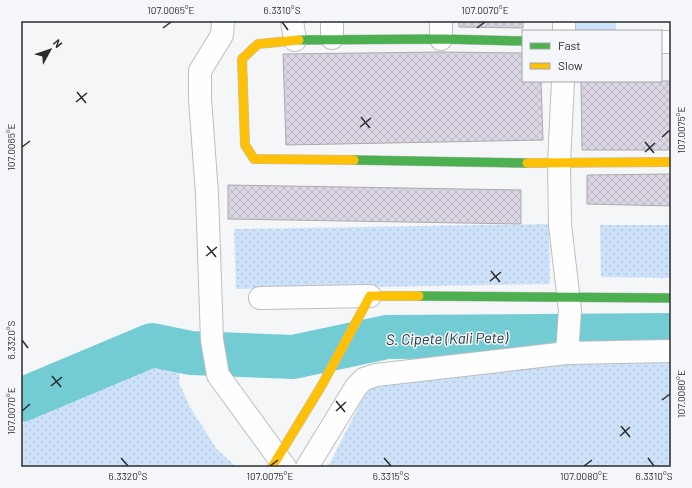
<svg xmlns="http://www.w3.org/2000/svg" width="692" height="488" font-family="Barlow,sans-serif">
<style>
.grass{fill:url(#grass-dots)}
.park{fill:#cde2f9}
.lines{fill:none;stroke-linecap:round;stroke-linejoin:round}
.river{stroke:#73cbd4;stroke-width:44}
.building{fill:url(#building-cross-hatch);stroke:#aaabac}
.street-casing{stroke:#bdbebf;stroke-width:24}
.fast-casing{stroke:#bdbebf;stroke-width:10}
.slow-casing{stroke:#bdbebf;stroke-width:10}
.street{stroke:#fefefe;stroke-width:22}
.fast{stroke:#4caf50;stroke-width:9}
.slow{stroke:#ffc107;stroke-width:9}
.ticks{fill:none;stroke:#2a2b2b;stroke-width:1.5}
.labels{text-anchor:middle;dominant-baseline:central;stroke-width:3;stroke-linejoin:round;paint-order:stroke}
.water-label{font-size:15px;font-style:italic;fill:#1e3436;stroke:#f4f6f9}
.neatline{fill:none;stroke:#2a2b2b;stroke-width:1.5}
.ticks-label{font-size:10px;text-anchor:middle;fill:#2a2b2b}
</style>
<defs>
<pattern id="grass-dots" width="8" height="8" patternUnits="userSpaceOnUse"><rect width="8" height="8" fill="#cde2f9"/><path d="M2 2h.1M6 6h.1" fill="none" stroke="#b0c2d6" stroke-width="1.8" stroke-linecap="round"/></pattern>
<pattern id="building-cross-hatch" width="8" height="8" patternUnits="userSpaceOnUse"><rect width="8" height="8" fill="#dcd5e4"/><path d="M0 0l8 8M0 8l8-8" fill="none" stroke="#bdb7c4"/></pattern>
</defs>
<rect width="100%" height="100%" fill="#f5f6f8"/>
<g class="grass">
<polygon points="549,224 550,284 236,289 234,229"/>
<polygon points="600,225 671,225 671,278 601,277"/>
<polygon points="154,352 181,362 179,383 190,407 216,448 236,467 21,467 21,433 28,406"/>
<polygon points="527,363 671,363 671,467 328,467 368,388"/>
</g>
<rect class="park" x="575" y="21" width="41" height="10"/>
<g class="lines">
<polyline class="river" points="21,400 152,345 191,353 293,357 387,337 671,335"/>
</g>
<g class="building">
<polygon points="459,21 523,21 523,28 459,27"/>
<polygon points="441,52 523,53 523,81 541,81 543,140 286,145 283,54"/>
<polygon points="581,81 671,81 671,150 582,150"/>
<polygon points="671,174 671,206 587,204 587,175"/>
<polygon points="228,185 521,190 521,224 228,219"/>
</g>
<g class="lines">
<defs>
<g id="street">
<polyline points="223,21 222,35 200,71 200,99 207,194 212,340 218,375 285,467"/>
<polyline points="292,21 295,40"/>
<polyline points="564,21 564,31"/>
<polyline points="332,38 332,21"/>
<polyline points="441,39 441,21"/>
<polyline points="661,42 671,42"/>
<polyline points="563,81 559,163 560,225 570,310 567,353"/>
<polyline points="260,298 370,296"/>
<polyline points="307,467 356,387 364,379 376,375 567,353 671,351"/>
</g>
<g id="fast">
<polyline points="299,40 441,39 523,41"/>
<polyline points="354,160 527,163"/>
<polyline points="419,296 671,298"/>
</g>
<g id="slow">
<polyline points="299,40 258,44 242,59 245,145 254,159 354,160"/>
<polyline points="527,163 671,162"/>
<polyline points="272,467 322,385 370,296 419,296"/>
</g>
</defs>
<use href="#street" class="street-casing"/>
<use href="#fast" class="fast-casing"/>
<use href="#slow" class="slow-casing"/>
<use href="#street" class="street"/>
<use href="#fast" class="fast"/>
<use href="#slow" class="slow"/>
</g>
<path class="ticks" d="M282,22L288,30M163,28L171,22M477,28L485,22M77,92L86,103M76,102L87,93M361,117L370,128M360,127L371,118M662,137L670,130M645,142L654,153M22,147L30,141M645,152L655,143M207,246L216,257M206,256L217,247M491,271L500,282M490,281L501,272M22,340L28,348M52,376L61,387M51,386L62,377M662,400L670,394M336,401L345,412M22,411L30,404M336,411L346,402M621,426L630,437M620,436L630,427M121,458L128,466M384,458L391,466M648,458L654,466M270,466L278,460M584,466L592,460"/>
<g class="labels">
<g class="water-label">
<text transform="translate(447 338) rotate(-1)">S. Cipete (Kali Pete)</text>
</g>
</g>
<rect width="692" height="488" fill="none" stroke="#f4f6f9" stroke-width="44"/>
<rect x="522" y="30" width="140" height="52" fill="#f4f6f9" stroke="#a3a5a7"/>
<rect x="530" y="43" width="20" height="6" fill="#4caf50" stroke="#a3a5a7"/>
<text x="558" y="50" font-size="12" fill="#2a2b2b">Fast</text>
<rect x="530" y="63" width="20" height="6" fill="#ffc107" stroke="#a3a5a7"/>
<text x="558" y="70" font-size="12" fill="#2a2b2b">Slow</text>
<g transform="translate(50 50) rotate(50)" stroke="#f4f6f9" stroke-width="3" paint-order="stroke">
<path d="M0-3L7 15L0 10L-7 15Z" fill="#2a2b2b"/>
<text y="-6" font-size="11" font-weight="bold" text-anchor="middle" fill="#2a2b2b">N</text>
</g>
<rect x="22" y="22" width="648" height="444" class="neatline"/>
<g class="ticks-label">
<text x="171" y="14">107.0065°E</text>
<text x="282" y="14">6.3310°S</text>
<text x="485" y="14">107.0070°E</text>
<text transform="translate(681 130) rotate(-90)" y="4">107.0075°E</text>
<text transform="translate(11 147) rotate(-90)" y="4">107.0065°E</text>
<text transform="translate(11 340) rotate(-90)" y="4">6.3320°S</text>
<text transform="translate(681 394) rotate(-90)" y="4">107.0080°E</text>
<text transform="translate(11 411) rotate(-90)" y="4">107.0070°E</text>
<text x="128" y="480">6.3320°S</text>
<text x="270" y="480">107.0075°E</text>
<text x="391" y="480">6.3315°S</text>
<text x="584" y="480">107.0080°E</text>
<text x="654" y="480">6.3310°S</text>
</g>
</svg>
